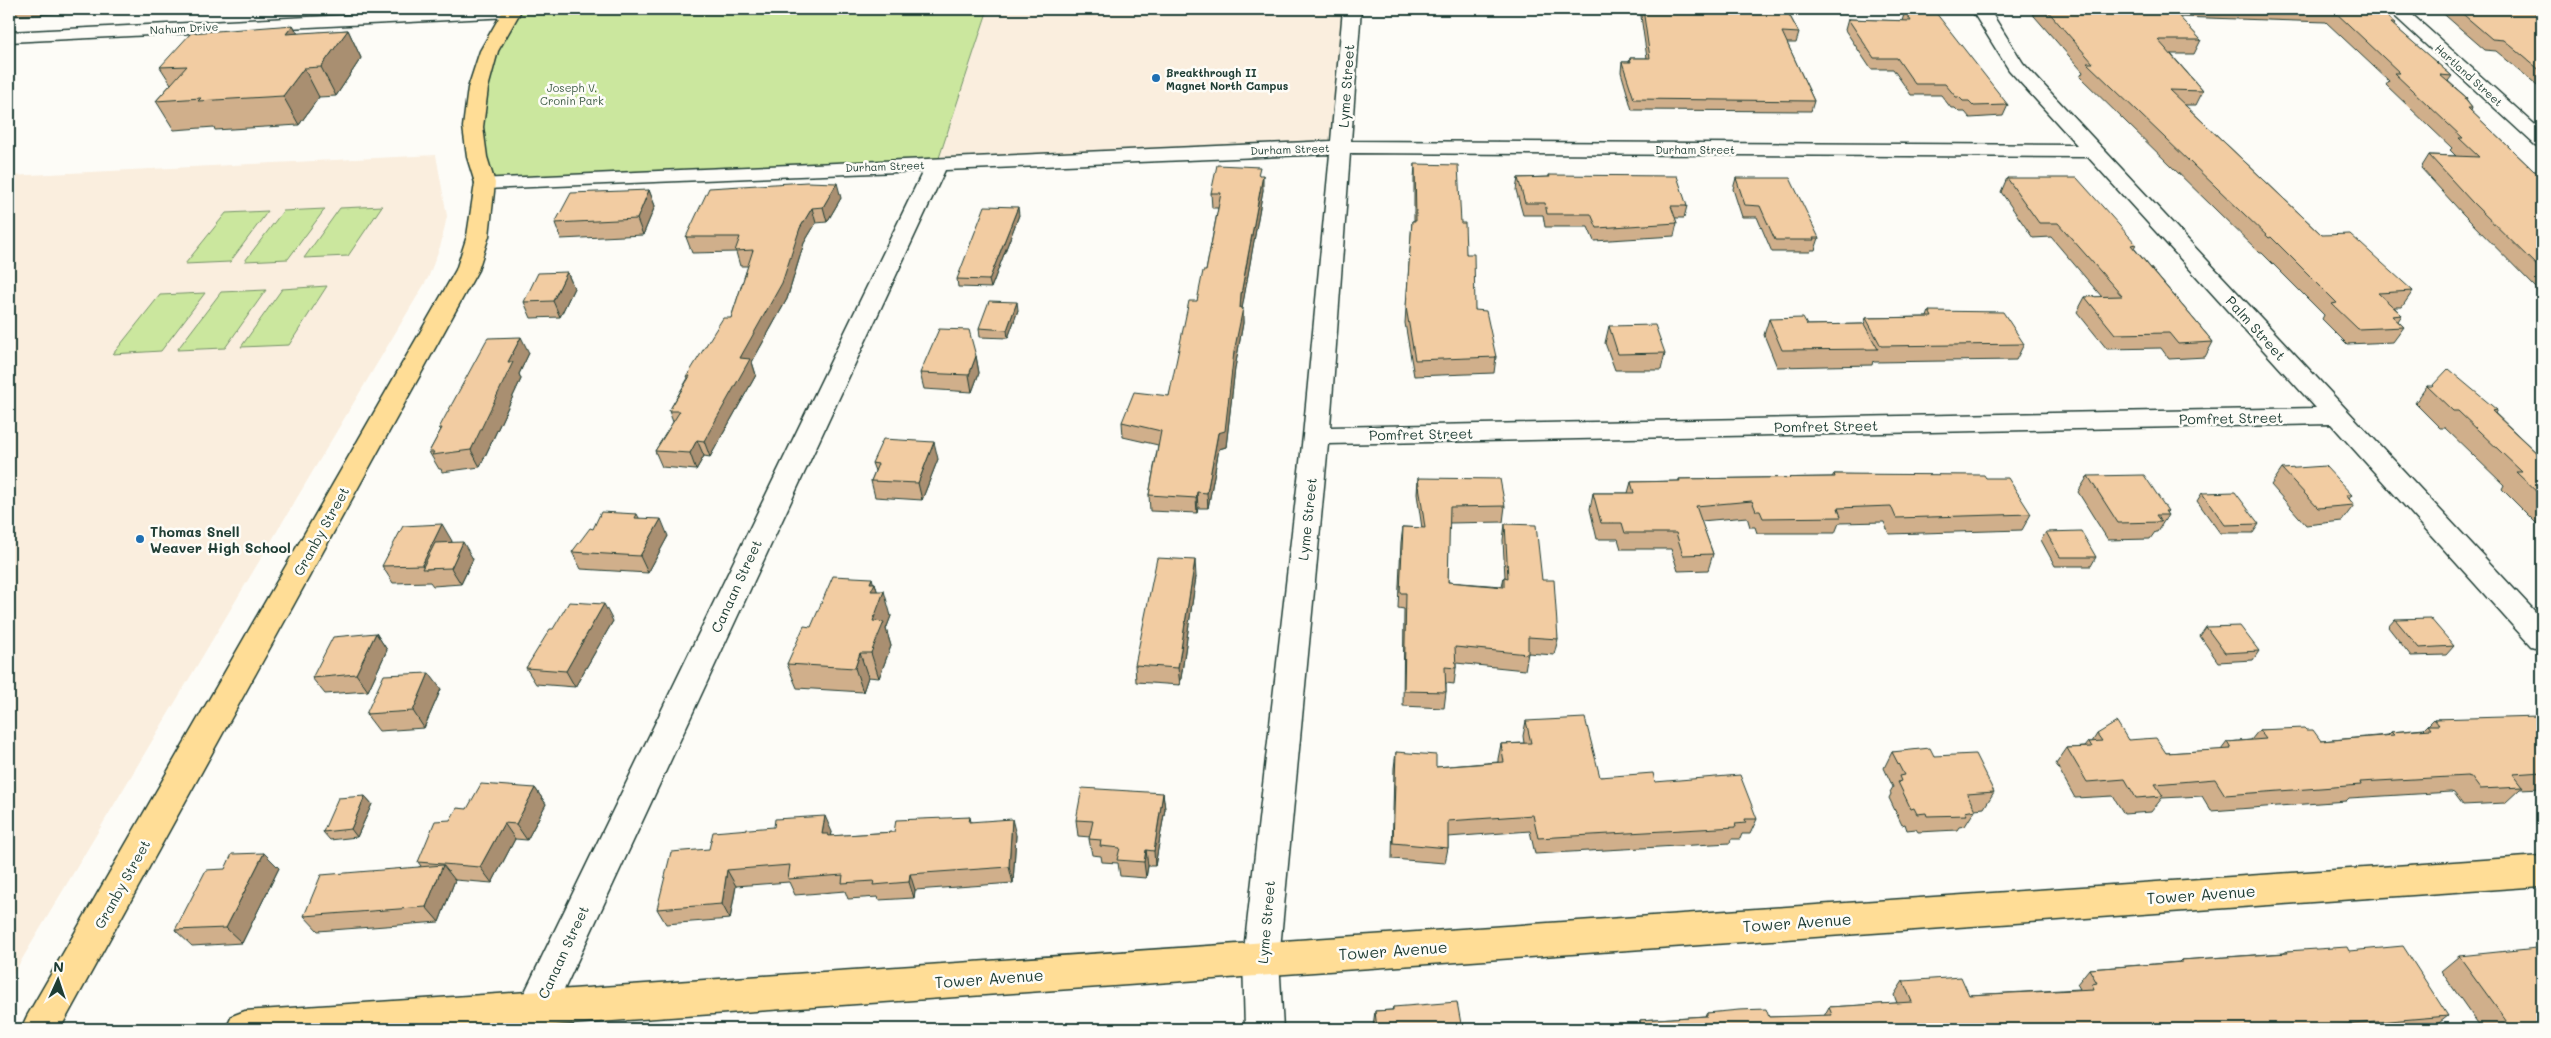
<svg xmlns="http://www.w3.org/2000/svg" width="2551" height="1038" font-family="Mali,sans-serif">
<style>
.built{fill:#faeede}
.green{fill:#cbe79e;stroke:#759269}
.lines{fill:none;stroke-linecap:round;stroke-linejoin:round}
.minor-casing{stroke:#1f3d34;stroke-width:3}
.major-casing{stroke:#1f3d34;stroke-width:3}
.minor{fill:#fdfcf7;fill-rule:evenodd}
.major{fill:#ffdd96;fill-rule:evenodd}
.wall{fill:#d0af8b;stroke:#1f3d34}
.shaded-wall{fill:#a98f71;stroke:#1f3d34}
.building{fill:#f2cca2;stroke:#1f3d34}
.poi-dot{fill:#1f6fb2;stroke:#fdfcf7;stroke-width:2}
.labels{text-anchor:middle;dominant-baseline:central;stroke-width:5;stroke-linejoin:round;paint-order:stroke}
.far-street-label{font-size:11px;fill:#1f3d34;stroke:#fdfcf7}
.far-poi-label{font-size:11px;font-weight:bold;fill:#1f3d34;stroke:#fdfcf7;text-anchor:start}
.far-park-label{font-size:11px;fill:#415f49;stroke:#fdfcf7}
.street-label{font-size:14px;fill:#1f3d34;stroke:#fdfcf7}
.poi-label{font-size:14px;font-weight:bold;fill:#1f3d34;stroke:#fdfcf7;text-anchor:start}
.near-street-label{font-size:16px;fill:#1f3d34;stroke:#fdfcf7}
</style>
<rect width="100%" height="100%" fill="#fdfcf7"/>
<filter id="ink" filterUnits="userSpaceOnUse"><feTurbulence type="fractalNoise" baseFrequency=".02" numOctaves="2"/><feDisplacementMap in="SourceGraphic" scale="10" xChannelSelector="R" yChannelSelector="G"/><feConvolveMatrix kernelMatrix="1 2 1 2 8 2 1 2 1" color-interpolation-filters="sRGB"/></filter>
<g filter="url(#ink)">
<g class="built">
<polygon points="988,9 1352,9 1341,147 937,164"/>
<polygon points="436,155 447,216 441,244 428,278 9,981 9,176"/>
</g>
<g class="green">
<polygon points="513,9 988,9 937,164 485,183 473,127"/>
<polygon points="382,206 348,256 304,258 340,208"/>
<polygon points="325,209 288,259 245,261 283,211"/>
<polygon points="268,211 230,262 185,264 226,213"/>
<polygon points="327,286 289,345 241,347 282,289"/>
<polygon points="266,290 225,348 177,350 221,292"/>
<polygon points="205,293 161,351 113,354 160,295"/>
</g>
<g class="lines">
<defs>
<g id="minor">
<polygon points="469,9 517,9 519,12 516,16 510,17 9,42 9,32"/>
<path d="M1343,9H1361L1351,141L2077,145L2009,70L1971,9H1989L2023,63L2542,619V649L2531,646L2331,424L1328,444L1279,959L1283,1029H1245L1243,959L1303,436L1330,154L945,170L549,1022L536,1027L523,1022L517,1009L523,996L923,171L485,189L478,187L475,183L478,179L1331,141ZM1350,153L2088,157L2316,408L1330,427Z"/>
<polygon points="2387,9 2406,9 2542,131 2542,147 2535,145"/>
</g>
<g id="major">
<polygon points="504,9 522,9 498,51 488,88 483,127 487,157 495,183 489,236 478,270 60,1029 21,1029 27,1016 456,270 467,236 475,183 467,157 463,127 468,88 480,51"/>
<polygon points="2542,856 2542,886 500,1029 226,1029 232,1016 245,1011"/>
</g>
</defs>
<use href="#minor" class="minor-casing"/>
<use href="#major" class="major-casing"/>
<use href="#minor" class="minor"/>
<use href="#major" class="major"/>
</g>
<g class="wall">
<polygon points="9,9 167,9 9,16"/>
<polygon points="1640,9 1786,9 1799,33 1796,43 1787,43 1814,101 1811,111 1632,110 1621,72 1622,62 1629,62 1630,58 1647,58"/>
<polygon points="2028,9 2379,9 2395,23 2394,26 2452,76 2448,81 2467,98 2466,100 2472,108 2471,111 2534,171 2542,172 2542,294 2463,214 2421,168 2429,155 2456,156 2450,150 2452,148 2386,85 2389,81 2326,22 2179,17 2201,40 2194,54 2171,54 2203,91 2196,105 2185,105 2322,235 2413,291 2402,307 2394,307 2402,315 2398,321 2404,327 2393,342 2347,344 2322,319 2324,315 2262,253 2260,253 2080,77 2083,72"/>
<polygon points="2438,9 2531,9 2542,18 2542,89 2496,51 2485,50"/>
<polygon points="1905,11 2008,105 2003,116 1970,118 1965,112 1959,112 1955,108 1951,108 1941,95 1911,95 1893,69 1871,69 1845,30 1848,19 1902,21"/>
<polygon points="293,25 298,34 348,30 361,58 336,96 319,97 299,125 215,130 214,127 174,130 156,101 171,84 160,67"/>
<polygon points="1415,164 1461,223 1475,310 1496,357 1494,373 1414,376 1405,323 1412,221 1414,221 1414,179"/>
<polygon points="1260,175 1263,190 1242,308 1243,323 1235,368 1226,447 1219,449 1208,508 1198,508 1197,513 1150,511 1149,495 1158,445 1123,437 1122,422 1169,396 1206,271 1218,208 1212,208 1211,193"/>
<polygon points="1549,175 1687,206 1684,218 1675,218 1677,223 1674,236 1594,241 1588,227 1545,227 1543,215 1523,215 1516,190 1518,178 1549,177"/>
<polygon points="1736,178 1819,238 1815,250 1811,250 1810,252 1772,252 1757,217 1742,217 1733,189"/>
<polygon points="2007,178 2136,244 2134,248 2213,342 2205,357 2169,359 2161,348 2107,349 2077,312 2085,297 2102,297 2051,237 2033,238 2001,192"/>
<polygon points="649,190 655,206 643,235 561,239 555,223"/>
<polygon points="841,198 827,222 816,223 804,243 787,299 752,362 756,375 710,457 704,456 696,470 662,467 655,451 673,422 669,411 688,378 687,376 731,318 748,266 740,266 736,252 692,253 686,237"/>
<polygon points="1019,215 991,288 958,287 957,279"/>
<polygon points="567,272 574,288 560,317 531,318 524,302"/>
<polygon points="1018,310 1008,338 980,337 979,328"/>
<polygon points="1929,311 2024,344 2016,360 1874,362 1873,361 1872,365 1777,367 1764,335 1769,319 1807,325 1864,324 1866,318 1927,317"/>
<polygon points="1609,326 1665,353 1661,370 1615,370 1605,343"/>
<polygon points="529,353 519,374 521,379 480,467 442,472 441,469 439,469 429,452 441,430 439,428"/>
<polygon points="976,356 979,373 972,392 924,389 920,373"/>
<polygon points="2427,386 2497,410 2495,413 2542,458 2542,529 2502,489 2504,485 2445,428 2440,428 2415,403"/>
<polygon points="938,459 922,500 875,497 871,481 875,471 872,463"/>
<polygon points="2282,469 2352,495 2349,499 2354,505 2342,521 2306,525 2271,485"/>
<polygon points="1834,474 1986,478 2031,514 2022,530 1889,534 1884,522 1839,523 1835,533 1757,533 1755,527 1750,527 1747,517 1701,521 1713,554 1708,570 1678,571 1671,549 1621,549 1618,539 1597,539 1590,509 1593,493 1628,493 1631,482 1679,481 1679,479 1832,477"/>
<polygon points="2088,476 2168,511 2166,513 2168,515 2157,532 2155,532 2150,539 2108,540 2078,492"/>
<polygon points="1418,478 1505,506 1503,522 1449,523 1448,582 1502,586 1504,577 1505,577 1503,540 1505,524 1542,580 1558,639 1554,655 1528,653 1525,670 1456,663 1456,668 1454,684 1446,683 1446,692 1444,708 1403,706 1404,609 1398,608 1401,542 1403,527 1422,528 1417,494"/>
<polygon points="2202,493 2259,524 2253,533 2220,533 2197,501"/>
<polygon points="637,514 639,518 668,536 648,573 581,569 572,552 593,529"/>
<polygon points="2046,532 2096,557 2091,566 2055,566 2041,540"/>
<polygon points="452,541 451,543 473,559 461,584 433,586 430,582 393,583 382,566"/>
<polygon points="1196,577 1180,685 1136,682 1135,665"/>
<polygon points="873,583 875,583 877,591 891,616 886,629 891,646 879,678 868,677 863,692 797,688 787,664 811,627"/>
<polygon points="2395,619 2454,646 2446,655 2411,656 2388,627"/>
<polygon points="613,621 575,687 536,684 526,668 553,629"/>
<polygon points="2206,627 2259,651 2253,660 2218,662 2200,636"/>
<polygon points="376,633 387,650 368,691 325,694 312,678"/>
<polygon points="441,689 424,728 379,731 366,714"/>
<polygon points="2434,719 2542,721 2542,788 2520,789 2505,803 2463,805 2454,793 2451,792 2349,798 2346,801 2211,811 2202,796 2162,798 2151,812 2124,814 2113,796 2075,798 2056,764 2067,748 2085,747 2089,742 2092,742 2097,734 2128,740 2166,753 2221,750 2227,742 2251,740 2259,730 2306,730 2321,741 2388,735 2391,732 2424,729"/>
<polygon points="1526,721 1600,777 1655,782 1757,819 1750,834 1742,834 1740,839 1731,839 1730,843 1535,854 1530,831 1448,837 1448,848 1445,863 1392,859 1394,768 1396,752 1436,767 1498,762 1498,759 1501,744 1524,743 1523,736"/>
<polygon points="1892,752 1934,756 1994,792 1984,808 1975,809 1975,810 1965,826 1959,827 1957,830 1918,832 1916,829 1907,830 1905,824 1902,825 1889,798 1891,794 1890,792 1893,787 1884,768"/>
<polygon points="535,788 546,804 527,840 515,839 492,883 455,880 439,922 318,931 304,916 421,866 418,862 450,820 467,809"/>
<polygon points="1163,793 1165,809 1155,866 1148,866 1146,878 1120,876 1118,863 1102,862 1101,856 1092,855 1089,839 1090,837 1078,836 1076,820"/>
<polygon points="365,796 372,804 357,837 330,840 323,832"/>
<polygon points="970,817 971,822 1016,835 1013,883 915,890 914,898 879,900 878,897 848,899 845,891 795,895 789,882 736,886 730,919 666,924 657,909 709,849 832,832 831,836 894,832"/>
<polygon points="264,853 279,868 242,943 192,946 175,930 225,869"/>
<polygon points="2287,951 2349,951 2448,1016 2431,1029 1597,1029 1638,1025 1640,1020 1705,1016 1707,1013 1769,1017 1824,1016 1829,1007 1897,1003 1894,995 1903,981 1969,995 2080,989 2077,984 2089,969 2179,962 2181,960 2284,953"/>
<polygon points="2459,956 2542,1029 2482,1029 2441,971"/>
<polygon points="1393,1007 1462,1029 1374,1029 1373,1026 1375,1011 1392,1010"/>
</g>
<g class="shaded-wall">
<polygon points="293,25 308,53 286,34"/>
<polygon points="348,30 361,58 336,96 321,67"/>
<polygon points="304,68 319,97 299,125 283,96"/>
<polygon points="1263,175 1263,190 1242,309 1243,308 1243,323 1235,368 1226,447 1219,449 1208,508 1207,493 1218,433 1234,352 1240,308 1241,294"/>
<polygon points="837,183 841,198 827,222 823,207"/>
<polygon points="649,190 655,206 643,235 637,219"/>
<polygon points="1018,207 1019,215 991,288 989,280"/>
<polygon points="812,208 816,223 804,243 787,299 752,362 756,375 710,457 704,441 740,358 800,228"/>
<polygon points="567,272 574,288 560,317 553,301"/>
<polygon points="1017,302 1018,310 1008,338 1007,330"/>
<polygon points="521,337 529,353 519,374 521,379 480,467 471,450 508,362"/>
<polygon points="976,356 979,373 972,392 969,375"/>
<polygon points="697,440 704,456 696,470 690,453"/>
<polygon points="934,442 938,459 922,500 918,483"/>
<polygon points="1197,492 1198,508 1197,513 1196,498"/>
<polygon points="661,519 668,536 648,573 640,556"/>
<polygon points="442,524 452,541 439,568 425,569 422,565"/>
<polygon points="463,542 473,559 461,584 451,568"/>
<polygon points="1195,560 1196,577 1180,685 1178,668"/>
<polygon points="872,578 874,585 875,583 880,601 884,591 891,616 886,629 891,646 879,678 871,653 873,621 870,583"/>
<polygon points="604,604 613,621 575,687 566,671"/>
<polygon points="376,633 387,650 368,691 356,674"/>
<polygon points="860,653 868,677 863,692 855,668"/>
<polygon points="429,673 441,689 424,728 413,711"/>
<polygon points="535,788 546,804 527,840 516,824"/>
<polygon points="1163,793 1165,809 1155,866 1154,851"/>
<polygon points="365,796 372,804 357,837 351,829"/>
<polygon points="825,816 832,832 831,839 822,834"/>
<polygon points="1012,819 1016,835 1013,883 1009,867"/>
<polygon points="504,823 515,839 492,883 480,867"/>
<polygon points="1146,850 1148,866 1146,878 1144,862"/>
<polygon points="264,853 279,868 242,943 226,928"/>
<polygon points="443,865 455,880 439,922 426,907"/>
<polygon points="727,870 736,886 730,919 722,904"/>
<polygon points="910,874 915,890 914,898 909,882"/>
</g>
<g class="building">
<polygon points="1643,9 1786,9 1799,33 1782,32 1814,101 1634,99 1622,62 1631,62 1630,58 1650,58"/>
<polygon points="2046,9 2172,9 2201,40 2158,40 2203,91 2169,90 2322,235 2350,234 2413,291 2378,293 2402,315 2392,316 2404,327 2358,329 2332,304 2337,303 2271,237 2269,238 2087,63 2093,63"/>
<polygon points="2296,9 2379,9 2395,23 2391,23 2452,76 2440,75 2467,98 2464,98 2472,108 2468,108 2534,171 2542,172 2542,271 2472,202 2429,155 2479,157 2459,138 2463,138 2394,73 2400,73 2333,10"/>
<polygon points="2457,9 2531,9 2542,18 2542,72 2504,40 2492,39"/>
<polygon points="1905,11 1936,13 2008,105 1974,106 1969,101 1963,101 1959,97 1956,97 1945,84 1915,84 1897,58 1874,58 1848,19 1911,21"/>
<polygon points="293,25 286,34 348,30 321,67 304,68 283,96 198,101 201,98 156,101 187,66 160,67 191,33"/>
<polygon points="1415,164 1458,165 1461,223 1465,223 1466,254 1474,254 1475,310 1486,311 1496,357 1415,360 1406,307 1412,221 1416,221"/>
<polygon points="1217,165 1260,167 1258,175 1263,175 1241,294 1240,308 1243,308 1234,352 1225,431 1218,433 1207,493 1197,492 1196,498 1149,495 1161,431 1122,422 1134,392 1169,396 1189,301 1197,301 1203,271 1206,271 1221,193 1211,193"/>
<polygon points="1549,175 1677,176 1687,206 1671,206 1677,223 1597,228 1591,214 1547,214 1545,203 1525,203 1518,178 1550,177"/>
<polygon points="1736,178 1790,178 1819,238 1813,238 1814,240 1775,240 1760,206 1745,205"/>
<polygon points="2007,178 2077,178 2136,244 2131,245 2213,342 2178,344 2169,333 2115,334 2085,297 2122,296 2058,223 2039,223"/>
<polygon points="807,182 837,183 823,207 812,208 800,228 782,283 740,358 750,359 704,441 697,440 690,453 655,451 680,411 669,411 690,376 687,376 723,318 731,318 753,250 735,251 740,237 686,237 709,188"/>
<polygon points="649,190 637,219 555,223 571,193"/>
<polygon points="985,206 1018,207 989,280 957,279"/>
<polygon points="567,272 553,301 524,302 538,273"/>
<polygon points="989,301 1017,302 1007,330 979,328"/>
<polygon points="1929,311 2003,312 2024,344 1881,346 1866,318 1932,317"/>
<polygon points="1803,318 1807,325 1864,324 1878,349 1782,350 1769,319"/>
<polygon points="1655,325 1665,353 1618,354 1609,326"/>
<polygon points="939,329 969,330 976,356 969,375 920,373"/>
<polygon points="521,337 508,362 513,362 471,450 432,455 434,452 429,452 442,428 439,428 486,341 488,338"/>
<polygon points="2448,369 2497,410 2492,411 2542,458 2542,497 2516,472 2522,472 2458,411 2453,411 2427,386 2432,386"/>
<polygon points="883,439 934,442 918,483 871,481 878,464 872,463"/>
<polygon points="2325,466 2352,495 2346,495 2354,505 2318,508 2282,469"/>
<polygon points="1834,474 1984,475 1986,478 2008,478 2031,514 1896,518 1891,506 1838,508 1841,517 1763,518 1760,511 1756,511 1752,501 1696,506 1713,554 1683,555 1676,533 1625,533 1622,523 1601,523 1593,493 1634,493 1631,482 1680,481 1679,479 1835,477"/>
<polygon points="2144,475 2168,511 2165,511 2168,515 2156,515 2161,522 2118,523 2088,476"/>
<polygon points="1418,478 1500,479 1505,506 1450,507 1448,582 1504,587 1504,577 1508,578 1505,524 1536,525 1542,580 1554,580 1558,639 1528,637 1528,654 1455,647 1456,668 1445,667 1446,692 1404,691 1406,593 1400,593 1403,527 1425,528"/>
<polygon points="2235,492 2259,524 2225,525 2202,493"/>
<polygon points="601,512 637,514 635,518 661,519 640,556 572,552 590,528 593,529"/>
<polygon points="442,524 422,565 382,566 403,526"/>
<polygon points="2081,531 2096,557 2060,557 2046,532"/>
<polygon points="463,542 451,568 422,569 435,543"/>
<polygon points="1157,558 1195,560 1178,668 1135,665"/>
<polygon points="833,576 872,578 870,583 875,583 871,591 884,591 873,621 884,622 871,653 860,653 855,668 787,664 804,626 811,627"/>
<polygon points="569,602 604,604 566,671 526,668 550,629 553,629"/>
<polygon points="2430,618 2454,646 2419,648 2395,619"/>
<polygon points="2240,626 2259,651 2225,653 2206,627"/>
<polygon points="376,633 356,674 312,678 333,637"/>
<polygon points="429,673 413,711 366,714 384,675"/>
<polygon points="2538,716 2542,721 2542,772 2513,774 2523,787 2480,789 2471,777 2467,776 2360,782 2361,785 2225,795 2215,779 2155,784 2163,796 2136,798 2125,779 2087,782 2067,748 2092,747 2089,742 2102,741 2097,734 2117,722 2128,740 2156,738 2166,753 2231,749 2227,742 2266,739 2259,730 2304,728 2306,730 2313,730 2321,741 2394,735 2391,732 2431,729 2428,725 2439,725 2434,719"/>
<polygon points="1585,718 1600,777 1653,773 1655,782 1740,775 1757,819 1745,819 1746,823 1735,824 1736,827 1538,838 1533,815 1448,821 1448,848 1393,843 1396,752 1436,755 1436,767 1504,762 1501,744 1531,743 1526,721"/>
<polygon points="1930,748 1934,756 1975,754 1994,792 1967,794 1975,810 1965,812 1967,815 1927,816 1926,813 1917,814 1914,808 1911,809 1898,782 1901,781 1899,776 1904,775 1892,752"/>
<polygon points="481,784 535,788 516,824 504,823 480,867 418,862 435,821 450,820 457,808 467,809"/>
<polygon points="1082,788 1163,793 1154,851 1146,850 1144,862 1117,860 1120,848 1100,846 1101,840 1089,839 1093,821 1076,820"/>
<polygon points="365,796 351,829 323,832 338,798"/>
<polygon points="825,816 822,834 828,834 828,836 894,832 896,820 970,817 969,822 1012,819 1009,867 910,874 909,882 873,885 874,881 842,883 843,875 788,879 790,865 727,870 722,904 657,909 671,852 709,849 713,832 774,827 775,819"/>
<polygon points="264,853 226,928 175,930 206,870 225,869 232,854"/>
<polygon points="443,865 426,907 304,916 321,875"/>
<polygon points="2403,946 2448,1016 2293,1029 1597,1029 1641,1025 1640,1020 1707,1016 1707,1013 1739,1010 1766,1009 1769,1017 1832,1015 1829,1007 1912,1002 1903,981 1961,977 1969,995 2094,989 2092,984 2097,983 2089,969 2183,962 2181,960 2288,953 2287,951 2347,947 2349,951"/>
<polygon points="2537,948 2542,955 2542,1029 2512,1029 2459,956"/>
<polygon points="1457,1002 1462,1029 1377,1029 1375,1011 1393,1010 1393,1007"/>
<polygon points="1579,1025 1580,1029 1539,1029 1538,1027"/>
<polygon points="1153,1028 1153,1029 1120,1029"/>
</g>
</g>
<g class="poi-dot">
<circle cx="1156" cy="78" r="5"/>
<circle cx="140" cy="539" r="5"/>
</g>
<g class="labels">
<g class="far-street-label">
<text transform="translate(184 28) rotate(-3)">Nahum Drive</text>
<text transform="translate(2469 75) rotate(42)">Hartland Street</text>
<text transform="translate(1290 149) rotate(-2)">Durham Street</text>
<text x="1695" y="149">Durham Street</text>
<text transform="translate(885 166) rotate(-2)">Durham Street</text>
</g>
<g class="far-poi-label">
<text x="1166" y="72">Breakthrough II<tspan x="1166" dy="13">Magnet North Campus</tspan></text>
</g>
<g class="far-park-label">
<text x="572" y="87">Joseph V.<tspan x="572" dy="13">Cronin Park</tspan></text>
</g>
<g class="street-label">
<text transform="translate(1346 86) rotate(-86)">Lyme Street</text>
<text transform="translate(2256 328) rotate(48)">Palm Street</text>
<text transform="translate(2231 418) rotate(-1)">Pomfret Street</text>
<text transform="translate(1826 426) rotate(-1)">Pomfret Street</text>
<text transform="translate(1421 434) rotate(-1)">Pomfret Street</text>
<text transform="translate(1307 519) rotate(-84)">Lyme Street</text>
<text transform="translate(321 531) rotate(-61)">Granby Street</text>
<text transform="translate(736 586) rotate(-65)">Canaan Street</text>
<text transform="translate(122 884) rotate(-61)">Granby Street</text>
<text transform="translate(1266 922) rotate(-85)">Lyme Street</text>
<text transform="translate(563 952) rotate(-65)">Canaan Street</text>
</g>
<g class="poi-label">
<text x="150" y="531">Thomas Snell<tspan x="150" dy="16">Weaver High School</tspan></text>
</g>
<g class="near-street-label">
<text transform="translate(2201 894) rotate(-4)">Tower Avenue</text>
<text transform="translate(1797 922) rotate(-4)">Tower Avenue</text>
<text transform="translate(1393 950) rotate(-4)">Tower Avenue</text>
<text transform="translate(989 978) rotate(-4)">Tower Avenue</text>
</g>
</g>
<rect width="2551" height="1038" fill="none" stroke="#fdfcf7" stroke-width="30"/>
<rect x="15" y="15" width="2521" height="1008" fill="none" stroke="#1f3d34" stroke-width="2" filter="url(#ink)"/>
<g transform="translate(58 980) rotate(3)" stroke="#fdfcf7" stroke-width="4" paint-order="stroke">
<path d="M0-4L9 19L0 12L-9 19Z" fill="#1f3d34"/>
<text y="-8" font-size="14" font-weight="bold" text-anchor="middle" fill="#1f3d34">N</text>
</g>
</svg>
